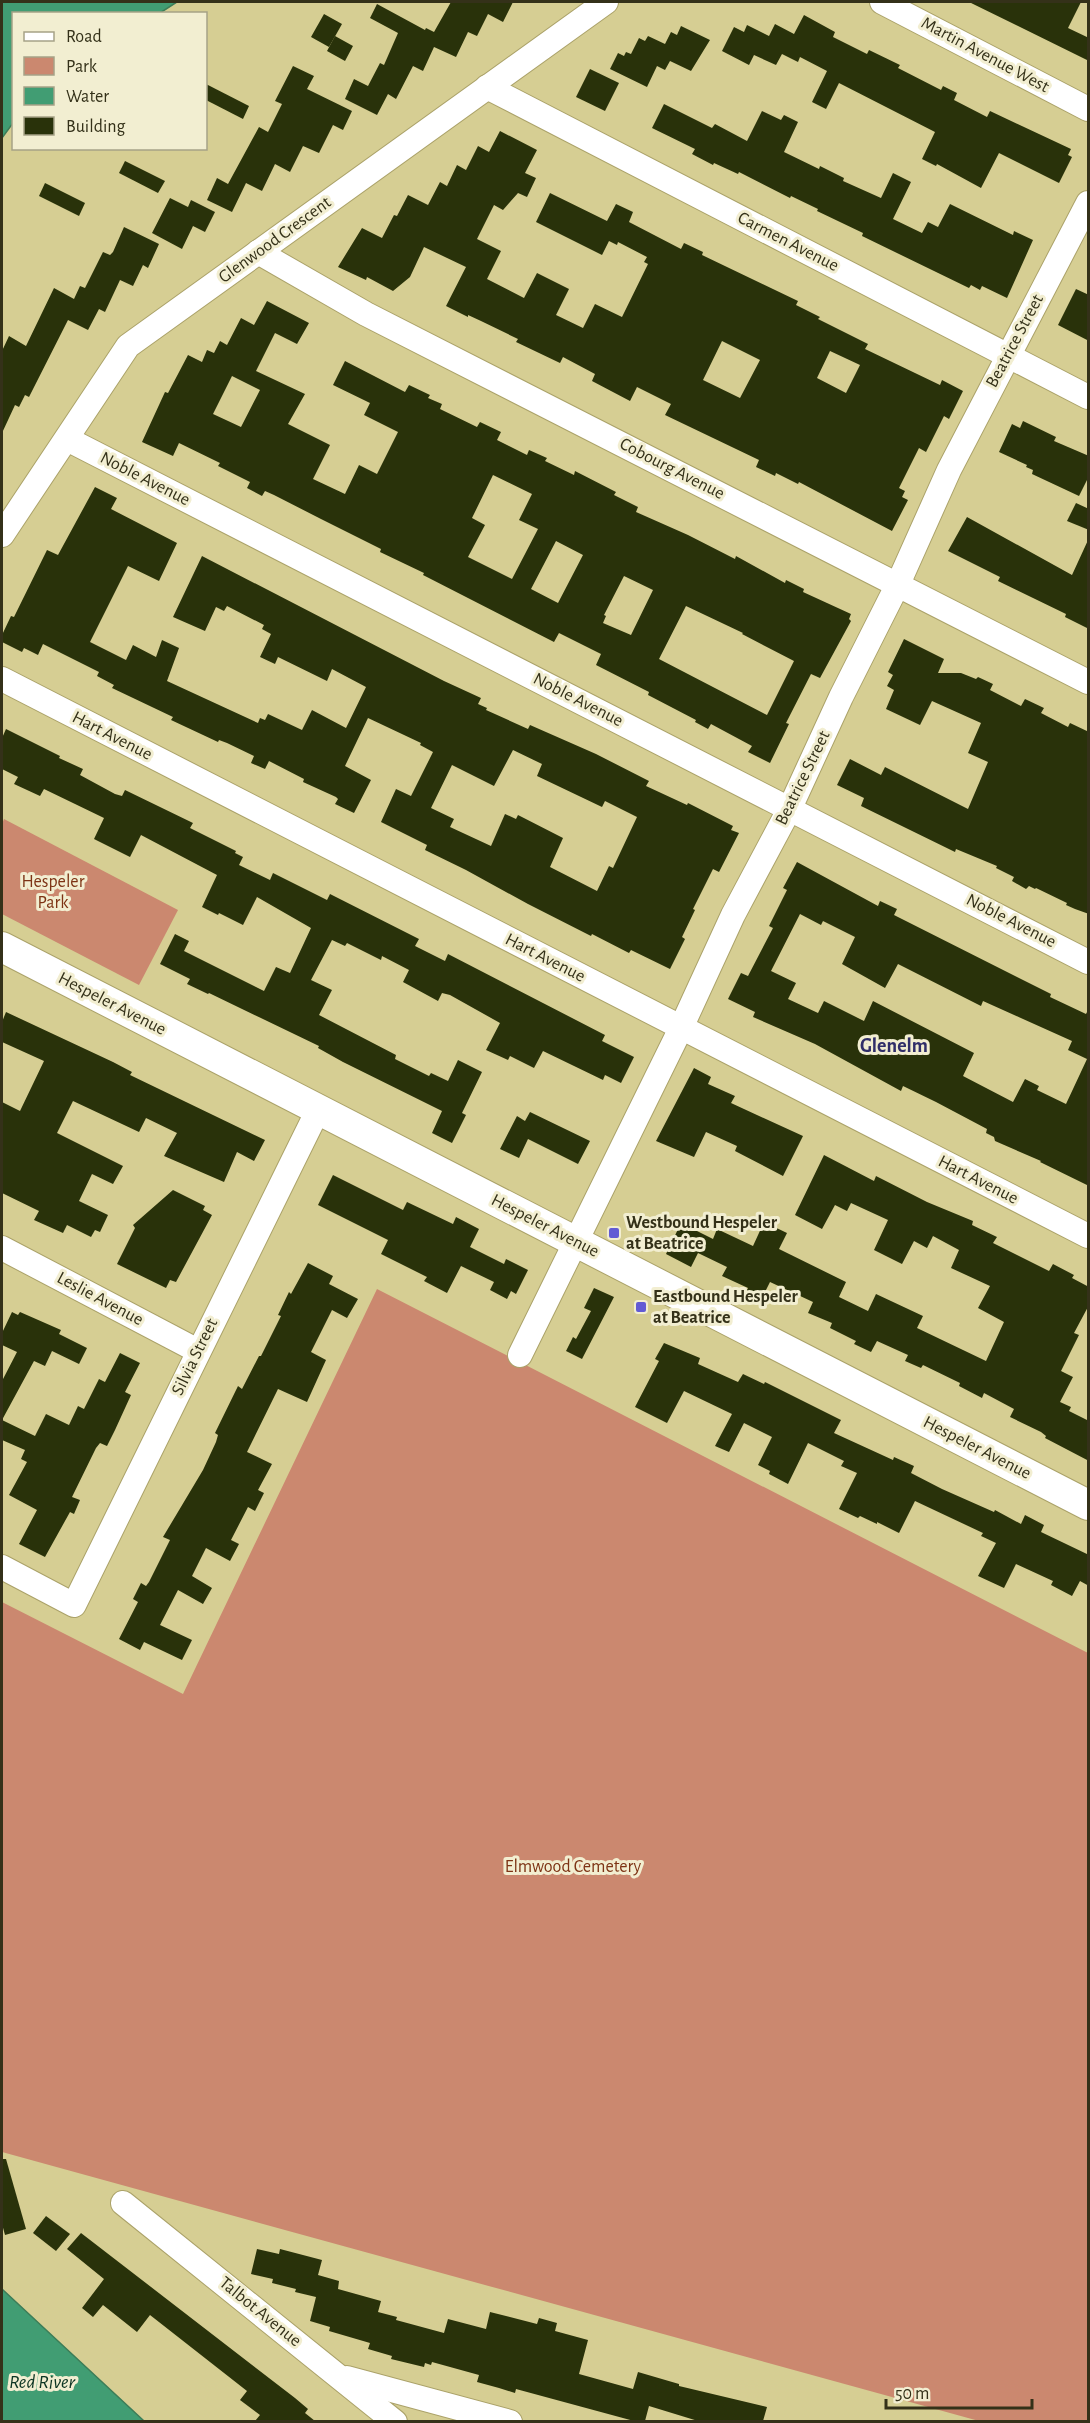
<svg xmlns="http://www.w3.org/2000/svg" width="1090" height="2423" font-family="'Alegreya Sans',sans-serif">
<style>
.green{fill:#cb886f}
.water{fill:#419d73;stroke:#3d7d58;stroke-width:1.5}
.building{fill:#29320a;fill-rule:evenodd}
.lines{fill:none;stroke-linecap:round;stroke-linejoin:round}
.minor-casing{stroke:#aba269;stroke-width:26}
.major-casing{stroke:#aba269;stroke-width:32}
.minor{stroke:#fff;stroke-width:24}
.major{stroke:#fff;stroke-width:30}
.poi-dot{fill:#625bd4;stroke:#f2eed1;stroke-width:2}
.labels{text-anchor:middle;dominant-baseline:central;stroke-width:6;stroke-linejoin:round;paint-order:stroke}
.street-label{font-size:18px;fill:#343119;stroke:#f2eed1}
.park-label{font-size:18px;fill:#7d3314;stroke:#f2eed1}
.poi-label{font-size:18px;font-weight:bold;fill:#343119;stroke:#f2eed1;text-anchor:start}
.neighbourhood-label{font-size:20px;font-weight:bold;fill:#302e69;stroke:#f2eed1}
.water-label{font-size:20px;font-style:italic;fill:#0c3523;stroke:#f2eed1}
</style>
<rect width="100%" height="100%" fill="#d6ce93"/>
<g class="green">
<polygon points="4,819 178,910 139,985 2,914 2,824"/>
<polygon points="377,1289 1088,1653 1088,2421 979,2421 2,2152 2,1602 183,1694"/>
</g>
<g class="water">
<polygon points="2,2 177,2 160,13 14,14 13,123 2,138"/>
<polygon points="2,2289 144,2421 2,2421"/>
</g>
<g class="building">
<polygon points="451,2 513,2 503,22 488,14 477,36 468,32 456,57 434,47 423,71 413,66 396,99 388,94 377,115 345,99 354,79 368,86 380,63 384,65 398,33 370,18 377,4 425,30 426,28 434,32"/>
<polygon points="969,2 1081,2 1068,28 1089,38 1089,61"/>
<polygon points="324,14 342,24 329,47 311,37"/>
<polygon points="804,15 835,32 833,37 867,54 869,50 900,65 898,68 941,90 943,86 957,93 954,100 987,117 990,111 1071,149 1068,155 1072,157 1059,183 999,153 981,188 937,164 936,166 922,159 935,132 839,83 826,109 812,102 827,71 800,57 798,62 782,54 776,65 754,55 749,65 722,51 734,27 744,32 747,25 769,36 775,24 794,34"/>
<polygon points="681,26 710,40 691,71 670,61 665,70 657,66 647,87 610,69 618,53 624,56 626,52 631,54 639,38 645,41 648,36 665,44 671,32 677,35"/>
<polygon points="335,36 353,46 345,61 327,51"/>
<polygon points="293,66 314,76 307,89 352,111 343,130 333,125 319,153 303,146 290,172 275,164 262,191 246,183 232,212 207,200 217,178 228,184 259,127 268,132 282,104 275,101"/>
<polygon points="590,69 619,83 605,111 576,97"/>
<polygon points="206,84 249,106 243,119 206,100"/>
<polygon points="664,104 712,128 715,124 747,141 762,111 781,120 784,115 798,122 784,152 819,169 820,166 844,178 843,181 881,198 893,173 911,182 893,219 922,233 928,222 938,227 950,204 1013,235 1014,231 1033,240 1007,298 982,286 980,290 971,285 969,288 862,236 863,233 817,211 818,209 791,196 790,198 739,172 738,174 714,163 713,165 692,154 695,149 652,128"/>
<path d="M500,131L537,150L525,173L536,178L527,197L518,193L503,210L494,205L477,239L501,251L487,279L524,298L537,273L569,289L556,315L583,328L595,304L622,317L648,264L644,262L647,257L618,242L617,245L609,241L602,255L536,222L550,193L607,221L616,204L633,212L629,222L681,249L684,243L703,252L702,255L798,301L796,305L820,317L818,319L868,344L865,349L940,385L942,380L963,391L949,419L944,416L926,452L919,448L899,488L905,491L902,497L908,500L892,531L799,482L798,484L776,473L775,476L756,467L759,460L665,415L671,404L637,387L630,401L592,381L595,374L563,357L560,363L516,342L518,339L481,321L468,315V317L446,306L466,267L424,247L410,277L393,291L367,277L366,280L338,267L362,228L382,238L394,215L397,216L408,195L428,205L440,182L447,186L457,165L466,170L478,146L489,152ZM722,341L760,360L740,398L703,380ZM830,351L860,365L846,393L817,378Z"/>
<polygon points="125,161 165,181 158,193 119,173"/>
<polygon points="45,183 85,203 79,216 39,196"/>
<polygon points="170,198 188,207 191,200 215,212 205,232 193,226 182,249 152,233"/>
<polygon points="124,227 159,244 148,268 143,265 133,286 120,280 105,312 99,309 88,330 68,320 29,397 25,395 19,407 15,405 2,433 2,351 9,336 26,346 54,288 74,299 80,286 85,288 103,252 110,255 113,252"/>
<polygon points="1076,289 1089,295 1089,341 1058,325"/>
<path d="M267,301L309,323L297,344L275,333L256,371L305,394L288,424L330,445L313,479L345,494L359,465L377,474L398,432L364,415L370,403L333,385L345,361L405,392L409,385L430,395L428,398L442,404L440,409L477,427L480,422L501,432L497,440L527,455L529,450L547,458L545,461L574,475L575,471L616,492L614,495L638,507L636,512L688,535L735,559L736,556L785,583L786,580L804,589L803,592L851,614L849,619L851,621L820,678L811,674L786,723L789,724L770,763L748,752L752,746L711,724L708,729L695,722L696,720L648,695L649,692L596,665L601,654L559,633L554,642L423,575L424,573L380,552L381,549L321,519L274,495L265,491L262,496L247,488L250,482L218,466L220,463L179,443L173,456L142,442L165,392L168,393L188,355L202,362L207,350L214,353L220,341L227,345L241,318L254,325ZM232,376L260,390L241,427L213,414ZM493,475L532,494L519,520L538,529L512,579L468,557L485,525L472,518ZM556,541L583,555L558,603L531,589ZM624,576L653,590L631,635L603,623L606,616L604,615ZM686,606L743,633L742,634L794,661L767,715L659,659Z"/>
<polygon points="1023,421 1056,437 1054,441 1089,456 1089,476 1079,496 1032,474 1033,470 1026,467 1027,465 999,452 1012,424 1020,428"/>
<path d="M95,487L117,498L111,509L177,543L159,581L128,566L90,642L126,660L133,645L156,657L162,640L179,648L167,681L258,723L260,718L265,720L268,714L302,730L312,710L346,728L366,687L332,669L327,681L278,657L275,664L260,657L271,634L262,629L264,625L227,606L224,611L216,607L205,631L173,617L202,556L444,681L481,698L478,704L487,708L486,710L528,729L530,725L596,754L649,781L646,786L687,805L688,803L733,826L731,830L739,833L719,872L713,869L693,909L695,910L682,937L685,939L670,969L631,950L629,953L592,934L591,936L528,904L466,870L425,850L427,845L381,822L396,789L411,796L433,752L420,745L421,743L368,718L345,766L371,780L354,813L335,804L338,799L336,797L303,782L304,779L269,761L265,769L251,763L254,756L227,743L219,740L218,742L171,720L173,717L112,688L114,685L97,676L99,672L43,644L38,655L24,648L22,652L2,642V635L11,616L14,617L47,550L58,555ZM513,750L542,764L537,776L602,807L605,801L637,817L613,868L609,866L597,891L550,867L563,838L518,815L516,819L505,814L491,846L450,827L454,819L431,808L452,765L494,786Z"/>
<polygon points="1076,503 1089,509 1089,530 1067,521"/>
<polygon points="967,517 1072,575 1089,538 1089,629 1065,617 1066,614 998,581 1000,577 948,551"/>
<polygon points="904,639 944,659 938,673 961,673 976,679 978,677 993,684 990,690 1021,706 1025,699 1044,708 1041,713 1068,727 1070,723 1089,732 1089,914 1075,909 1066,905 1067,903 1036,888 1035,889 1029,886 1026,889 1012,881 1014,877 996,868 997,866 956,849 955,852 861,806 864,798 837,785 850,759 881,775 885,767 968,809 988,762 968,753 981,723 932,701 920,725 886,709 894,690 887,686 893,675 888,672"/>
<polygon points="6,729 60,756 59,758 83,769 80,775 115,794 122,796 125,790 193,823 190,828 236,851 235,853 243,857 239,865 270,880 273,873 327,900 330,894 419,939 415,946 445,961 448,954 605,1035 602,1041 634,1057 621,1083 605,1075 603,1080 543,1051 534,1068 510,1056 508,1060 486,1050 500,1023 450,995 442,993 438,1001 403,982 409,970 382,956 381,960 347,943 345,946 332,940 311,980 332,990 319,1015 396,1055 395,1059 429,1076 431,1073 448,1081 458,1060 482,1072 462,1113 466,1115 452,1143 432,1133 442,1111 343,1062 318,1048 319,1046 209,993 208,994 187,984 190,979 160,964 175,934 189,941 184,951 264,991 276,967 290,973 311,928 257,897 243,925 219,913 218,915 202,907 217,875 141,835 130,857 94,839 104,818 44,789 40,796 14,784 18,777 2,769 2,738"/>
<path d="M797,862L878,906L880,901L897,909L894,915L1051,994L1050,997L1086,1014L1089,1008V1186L1040,1162L1041,1161L995,1141L994,1137L986,1133L987,1129L936,1102L903,1086L901,1091L815,1044L753,1017L755,1012L728,999L741,973L748,976L773,928L769,926L787,890L783,888ZM800,914L821,925L823,921L855,937L842,964L885,988L898,964L981,1006L983,1001L1072,1041L1068,1050L1087,1059L1066,1104L1037,1090L1039,1086L1025,1079L1013,1102L963,1076L974,1053L873,1001L864,1021L824,1001L818,1013L788,999L796,983L771,971Z"/>
<polygon points="6,1012 113,1062 132,1072 130,1075 265,1140 254,1161 237,1152 224,1182 164,1156 177,1133 146,1118 139,1132 73,1101 57,1133 123,1166 113,1184 92,1174 79,1201 108,1215 100,1232 95,1230 91,1237 67,1225 63,1233 34,1220 39,1211 2,1193 2,1102 20,1111 44,1061 2,1042 2,1022"/>
<polygon points="694,1068 711,1077 708,1084 735,1096 731,1103 803,1136 783,1176 735,1151 737,1146 706,1132 694,1157 656,1141"/>
<polygon points="530,1112 590,1141 578,1164 528,1139 519,1158 500,1149 517,1116 525,1121"/>
<polygon points="824,1155 874,1181 876,1176 927,1202 973,1221 972,1225 997,1237 993,1243 1049,1271 1053,1264 1074,1275 1072,1278 1089,1287 1089,1305 1074,1333 1079,1335 1061,1371 1073,1377 1060,1402 1071,1407 1069,1411 1089,1421 1089,1461 1045,1438 1046,1436 1041,1432 1010,1417 1014,1409 984,1393 982,1398 959,1386 960,1383 923,1365 921,1368 905,1361 908,1355 877,1341 871,1352 854,1344 856,1341 830,1328 832,1323 808,1313 813,1302 770,1282 761,1300 746,1292 748,1288 722,1276 727,1267 698,1253 691,1267 666,1254 681,1223 713,1239 717,1229 753,1246 764,1222 787,1233 779,1249 846,1282 839,1297 868,1311 876,1294 923,1316 917,1328 986,1361 1004,1322 978,1308 990,1286 951,1268 959,1250 933,1236 927,1248 914,1241 902,1264 874,1250 888,1220 851,1203 847,1211 835,1205 822,1229 795,1215"/>
<polygon points="333,1175 403,1210 407,1202 453,1224 456,1217 479,1229 470,1247 504,1264 506,1259 528,1270 516,1294 511,1291 507,1299 490,1290 494,1282 461,1266 447,1293 424,1281 427,1277 381,1254 388,1240 318,1205"/>
<polygon points="173,1190 205,1206 203,1210 212,1215 176,1282 170,1280 166,1288 117,1264 135,1228 133,1225"/>
<polygon points="308,1263 333,1276 329,1284 358,1299 347,1318 332,1310 311,1352 326,1360 307,1402 278,1389 247,1452 272,1464 258,1490 264,1493 255,1511 248,1507 231,1540 239,1544 230,1561 206,1548 192,1576 212,1588 203,1604 178,1590 160,1625 192,1640 182,1660 144,1642 140,1650 119,1639 138,1602 133,1599 141,1583 146,1586 149,1582 170,1540 163,1537 203,1470 216,1442 218,1435 215,1433 238,1386 242,1389 259,1356 261,1356 281,1316 278,1315 289,1292 291,1294"/>
<polygon points="594,1288 614,1297 582,1359 566,1351 573,1337 576,1339 591,1311 584,1308"/>
<polygon points="12,1312 18,1315 20,1312 61,1330 59,1334 87,1348 79,1364 52,1351 45,1366 34,1361 2,1420 35,1436 46,1414 69,1425 78,1406 84,1409 99,1379 105,1382 120,1353 140,1363 125,1392 131,1395 115,1430 107,1446 100,1443 96,1448 72,1497 80,1500 74,1514 70,1512 45,1557 19,1544 37,1510 9,1495 27,1462 21,1459 25,1450 2,1440 2,1381 17,1352 2,1345 2,1333"/>
<polygon points="664,1343 700,1358 698,1364 738,1382 743,1374 764,1384 765,1382 841,1420 834,1433 893,1460 894,1457 914,1466 911,1473 942,1489 994,1512 995,1510 1021,1524 1025,1515 1044,1525 1041,1532 1089,1555 1089,1586 1080,1581 1072,1596 1051,1585 1053,1581 1016,1564 1004,1588 978,1576 996,1543 981,1536 983,1533 915,1501 899,1533 877,1522 877,1524 860,1516 858,1518 839,1509 857,1473 841,1466 844,1461 808,1443 788,1484 769,1474 770,1471 758,1465 772,1437 744,1423 729,1452 715,1446 732,1414 684,1391 667,1423 635,1407 659,1361 655,1359"/>
<polygon points="2,2159 6,2159 26,2229 5,2235 2,2224"/>
<polygon points="46,2216 70,2234 56,2251 33,2233"/>
<polygon points="81,2233 295,2398 308,2409 305,2413 315,2421 255,2421 260,2415 240,2400 247,2391 150,2315 137,2332 103,2305 93,2317 82,2308 104,2279 67,2249"/>
<polygon points="257,2249 279,2254 280,2249 322,2260 318,2275 339,2281 338,2289 381,2301 378,2312 397,2317 396,2320 444,2333 448,2319 486,2329 490,2312 537,2324 539,2318 557,2323 555,2331 588,2340 579,2374 633,2389 638,2372 679,2384 679,2386 767,2407 763,2421 698,2421 649,2406 645,2421 634,2421 516,2389 515,2393 499,2388 477,2382 479,2375 432,2362 431,2365 425,2363 424,2367 391,2359 392,2356 368,2349 370,2343 329,2331 330,2327 310,2321 316,2297 295,2292 296,2289 272,2283 273,2279 251,2274"/>
</g>
<g class="lines">
<defs>
<g id="minor">
<polyline points="882,2 1088,109"/>
<polyline points="487,87 1088,397"/>
<polyline points="258,252 366,314 1088,682"/>
<polyline points="67,439 1088,962"/>
<polyline points="2,535 128,346 606,2"/>
<polyline points="2,679 1088,1236"/>
<polyline points="2,1248 198,1351"/>
<polyline points="520,1355 681,1028 733,915 790,808 841,697 898,584 949,470 1088,203"/>
<polyline points="2,1567 74,1605 318,1110"/>
<polyline points="123,2203 395,2422"/>
<polyline points="347,2378 510,2422"/>
</g>
<polyline id="major" points="2,947 1088,1505"/>
</defs>
<use href="#minor" class="minor-casing"/>
<use href="#major" class="major-casing"/>
<use href="#minor" class="minor"/>
<use href="#major" class="major"/>
</g>
<g class="poi-dot">
<rect x="608" y="1227" width="12" height="12" rx="3"/>
<rect x="635" y="1301" width="12" height="12" rx="3"/>
</g>
<g class="labels">
<g class="street-label">
<text transform="translate(985 55) rotate(28)">Martin Avenue West</text>
<text transform="translate(275 240) rotate(-36)">Glenwood Crescent</text>
<text transform="translate(788 242) rotate(27)">Carmen Avenue</text>
<text transform="translate(1015 341) rotate(-62)">Beatrice Street</text>
<text transform="translate(672 469) rotate(27)">Cobourg Avenue</text>
<text transform="translate(145 479) rotate(27)">Noble Avenue</text>
<text transform="translate(578 700) rotate(27)">Noble Avenue</text>
<text transform="translate(112 736) rotate(27)">Hart Avenue</text>
<text transform="translate(803 778) rotate(-64)">Beatrice Street</text>
<text transform="translate(1011 921) rotate(27)">Noble Avenue</text>
<text transform="translate(545 958) rotate(27)">Hart Avenue</text>
<text transform="translate(112 1004) rotate(27)">Hespeler Avenue</text>
<text transform="translate(978 1180) rotate(27)">Hart Avenue</text>
<text transform="translate(545 1226) rotate(27)">Hespeler Avenue</text>
<text transform="translate(100 1299) rotate(28)">Leslie Avenue</text>
<text transform="translate(195 1357) rotate(-64)">Silvia Street</text>
<text transform="translate(977 1448) rotate(27)">Hespeler Avenue</text>
<text transform="translate(260 2312) rotate(39)">Talbot Avenue</text>
</g>
<g class="park-label">
<text x="53" y="882">Hespeler<tspan x="53" dy="21">Park</tspan></text>
<text x="573" y="1867">Elmwood Cemetery</text>
</g>
<g class="poi-label">
<text x="626" y="1223">Westbound Hespeler<tspan x="626" dy="21">at Beatrice</tspan></text>
<text x="653" y="1297">Eastbound Hespeler<tspan x="653" dy="21">at Beatrice</tspan></text>
</g>
<g class="neighbourhood-label">
<text x="894" y="1046">Glenelm</text>
</g>
<g class="water-label">
<text x="42" y="2382">Red River</text>
</g>
</g>
<rect width="1090" height="2423" fill="none" stroke="#343119" stroke-width="6"/>
<rect x="12" y="12" width="195" height="138" fill="#f2eed1" stroke="#a6a287" stroke-width="1.5"/>
<rect x="24" y="32" width="30" height="9" fill="#ffffff" stroke="#a6a287" stroke-width="1.5"/>
<text x="66" y="42" font-size="18" fill="#343119">Road</text>
<rect x="24" y="57" width="30" height="18" fill="#cb886f" stroke="#a6a287" stroke-width="1.5"/>
<text x="66" y="72" font-size="18" fill="#343119">Park</text>
<rect x="24" y="87" width="30" height="18" fill="#419d73" stroke="#a6a287" stroke-width="1.5"/>
<text x="66" y="102" font-size="18" fill="#343119">Water</text>
<rect x="24" y="117" width="30" height="18" fill="#29320a" stroke="#a6a287" stroke-width="1.5"/>
<text x="66" y="132" font-size="18" fill="#343119">Building</text>
<path d="M886 2399v9h146v-9" fill="none" stroke="#343119" stroke-width="3"/>
<text x="895" y="2399" font-size="18" fill="#343119" stroke="#f2eed1" stroke-width="4.5" paint-order="stroke">50 m</text>
</svg>
